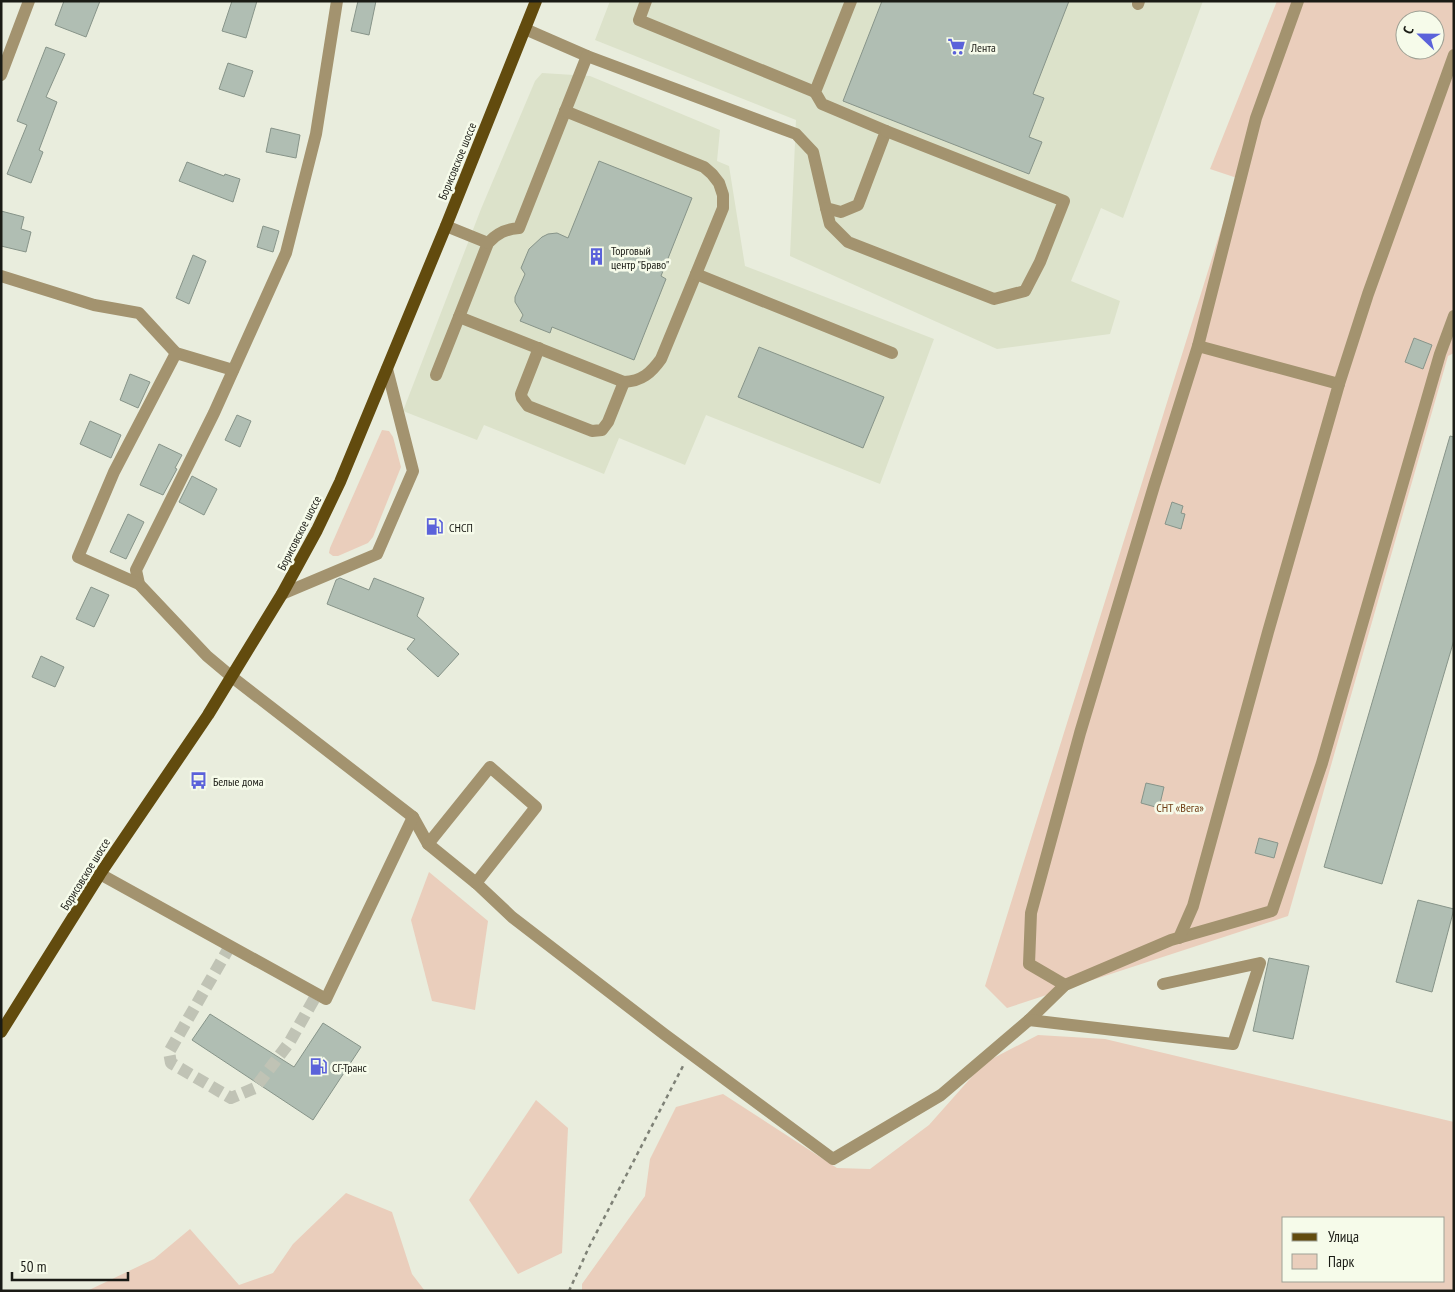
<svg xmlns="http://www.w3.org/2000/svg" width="1455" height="1292" font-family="'PT Sans Narrow',sans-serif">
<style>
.built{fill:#dce2ca}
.green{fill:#eacebc;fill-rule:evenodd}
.building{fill:#b0beb3;stroke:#879489}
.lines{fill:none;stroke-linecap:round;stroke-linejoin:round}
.minor-tunnel{stroke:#c0c3b5;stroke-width:12;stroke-dasharray:12 6;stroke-linecap:butt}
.path{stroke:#7e8176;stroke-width:2.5;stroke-dasharray:4 4;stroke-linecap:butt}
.minor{stroke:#a3936f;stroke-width:12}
.major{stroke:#624b0e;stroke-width:12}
.labels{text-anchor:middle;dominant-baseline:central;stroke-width:5;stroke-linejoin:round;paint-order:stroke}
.poi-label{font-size:12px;fill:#1a1b15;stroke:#f6fbea;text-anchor:start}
.street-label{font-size:12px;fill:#1a1b15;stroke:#f6fbea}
.park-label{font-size:12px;fill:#703e15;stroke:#f6fbea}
</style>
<rect width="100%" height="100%" fill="#e9eddd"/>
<g class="built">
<polygon points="610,1 1203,1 1123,218 1101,208 1071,281 1120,301 1110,334 997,349 790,256 796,120 595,40"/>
<polygon points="542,73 590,76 720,130 717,161 729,166 745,266 934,339 880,484 706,415 685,465 619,438 604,474 484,425 477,440 403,411 481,209 535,81"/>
</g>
<g class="green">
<path d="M1277,1H1454V353L1448,356L1288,916L1007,1008L985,986L1237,178L1210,169ZM1405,20H1435V50H1405Z"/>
<polygon points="382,430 389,431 393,437 401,467 373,537 368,543 338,556 333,556 329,553 330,548"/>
<polygon points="429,872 488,921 475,1010 432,1001 411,920"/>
<path d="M1038,1035L1105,1039L1454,1122V1291H582V1284L645,1196L650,1159L676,1107L723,1094L837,1168L870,1169L929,1125L984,1063ZM1284,1218H1444V1281H1284Z"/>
<polygon points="536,1100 568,1128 562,1253 518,1274 469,1200"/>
<polygon points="346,1193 392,1212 412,1274 425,1291 87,1291 154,1259 190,1229 239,1285 273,1273 293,1244"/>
</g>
<g class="building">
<polygon points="64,1 100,1 86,37 55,25"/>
<polygon points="232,1 257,1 246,38 222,31"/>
<polygon points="358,1 376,1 369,35 351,31"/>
<polygon points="882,1 1069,1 1033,94 1044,98 1029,137 1042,142 1029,174 843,101"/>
<polygon points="46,47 65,54 46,97 57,102 39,150 43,152 31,183 7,174 27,125 17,121"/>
<polygon points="228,63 253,71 244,97 219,89"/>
<polygon points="271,128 300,135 296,158 266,152"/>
<polygon points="599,161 692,198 661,276 666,279 634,360 552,327 550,333 520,321 523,315 515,302 515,297 525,274 521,268 529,249 542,237 548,234 557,233 568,238"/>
<polygon points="187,162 224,176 225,174 240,179 233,202 179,181"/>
<polygon points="1,211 24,217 21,229 31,232 26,252 1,246"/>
<polygon points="263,226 279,231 273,252 257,247"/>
<polygon points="193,255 206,261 189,304 176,298"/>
<polygon points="1414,338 1432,345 1423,369 1405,362"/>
<polygon points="759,347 884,397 863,448 738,397"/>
<polygon points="130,374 150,382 138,408 120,400"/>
<polygon points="237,415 251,421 240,447 225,440"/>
<polygon points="90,421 121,435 111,458 80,444"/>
<polygon points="1450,436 1454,437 1454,640 1382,884 1324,867"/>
<polygon points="159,444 182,455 175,468 177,469 163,495 140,485"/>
<polygon points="192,476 217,489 204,515 179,502"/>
<polygon points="1172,502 1183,506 1181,513 1185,514 1181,529 1165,524"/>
<polygon points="128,514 144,522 126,559 110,552"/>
<polygon points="340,578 369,590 374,578 424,598 417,616 459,654 438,677 407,649 415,639 327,604 336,580"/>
<polygon points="91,587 109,595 94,627 76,619"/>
<polygon points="41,656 64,667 55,687 32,677"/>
<polygon points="1146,783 1164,787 1159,808 1141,803"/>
<polygon points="1259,838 1278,843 1274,858 1255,853"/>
<polygon points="1418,900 1454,909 1432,992 1396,982"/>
<polygon points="1269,958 1309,966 1293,1039 1253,1031"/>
<polygon points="210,1014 294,1067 323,1023 361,1047 313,1120 192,1040"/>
</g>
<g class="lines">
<polyline class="minor-tunnel" points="230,946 169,1052 171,1063 231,1098 255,1088 289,1043 317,994"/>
<polyline class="path" points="569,1291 589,1247 683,1066"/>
<g class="minor">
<polyline points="337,1 316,134 286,253 214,413 136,570 139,584 207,656 232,677 413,817 428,844 476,883 512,917 664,1034 833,1159 941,1095 1029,1020 1065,985 1171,940 1272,911 1322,763 1440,354 1454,316"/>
<polyline points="646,1 639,20 815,92"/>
<polyline points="1138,4 1139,1"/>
<polyline points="525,29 587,56 796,134 813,152 826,208 841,212 858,205 886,131 822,104 815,92 851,1"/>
<path d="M587,56L519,228C506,229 497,233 488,243L459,317L624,382C642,381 651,373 661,359L696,274"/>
<polyline points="1,75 29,1"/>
<polyline points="565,111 704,167 712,174 719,183 723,195 723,208 696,274 892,353"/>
<polyline points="826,208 830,224 848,242 994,299 1025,291 1040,262 1064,201 886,131"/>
<polyline points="446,226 488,243"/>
<polyline points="1,276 94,305 139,313 176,353 233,370"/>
<polyline points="1198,346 1339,384"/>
<polyline points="539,348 521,394 522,398 528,406 592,431 602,430 608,422 624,382"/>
<polyline points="436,375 459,317"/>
<polyline points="139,584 78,557 114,472 176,353"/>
<polyline points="282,594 377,554 413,471 387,369"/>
<polyline points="428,844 490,767 536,807 476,883"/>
<polyline points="100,874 326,999 413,817"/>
<polyline points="1179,938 1193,906 1268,632 1339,384 1368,294 1454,55"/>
<polyline points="1065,985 1029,964 1031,913 1080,733 1154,486 1198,346 1256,118 1298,1"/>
<polyline points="1029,1020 1233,1044 1260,963 1163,984"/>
</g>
<polyline class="major" points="1,1032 100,874 208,715 282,594 317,530 340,482 446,226 536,1"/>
</g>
<defs>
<symbol id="supermarket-bare" viewBox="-9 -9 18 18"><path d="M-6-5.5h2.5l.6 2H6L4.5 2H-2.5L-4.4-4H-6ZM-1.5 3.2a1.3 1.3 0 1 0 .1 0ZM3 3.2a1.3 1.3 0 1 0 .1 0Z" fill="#5b62da" stroke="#f6fbea" stroke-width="2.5" paint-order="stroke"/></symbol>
<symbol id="building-bare" viewBox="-9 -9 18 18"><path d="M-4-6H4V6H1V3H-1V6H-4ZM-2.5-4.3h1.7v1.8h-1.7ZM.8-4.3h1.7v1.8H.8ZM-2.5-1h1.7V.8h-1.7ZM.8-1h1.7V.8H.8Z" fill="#5b62da" stroke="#f6fbea" stroke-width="2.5" paint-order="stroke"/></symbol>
<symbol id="fuel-bare" viewBox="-9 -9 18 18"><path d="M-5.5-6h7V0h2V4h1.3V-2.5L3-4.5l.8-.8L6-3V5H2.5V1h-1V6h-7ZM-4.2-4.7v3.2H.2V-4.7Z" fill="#5b62da" stroke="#f6fbea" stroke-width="2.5" paint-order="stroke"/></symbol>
<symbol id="bus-bare" viewBox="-9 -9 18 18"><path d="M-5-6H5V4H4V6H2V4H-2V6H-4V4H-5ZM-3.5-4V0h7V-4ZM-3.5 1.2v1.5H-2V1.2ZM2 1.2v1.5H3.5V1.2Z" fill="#5b62da" stroke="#f6fbea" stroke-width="2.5" paint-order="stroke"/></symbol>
</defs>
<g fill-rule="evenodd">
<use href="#supermarket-bare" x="944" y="34" width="25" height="25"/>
<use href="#building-bare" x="584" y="244" width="25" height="25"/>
<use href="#fuel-bare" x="422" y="514" width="25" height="25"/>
<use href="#bus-bare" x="186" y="768" width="25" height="25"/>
<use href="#fuel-bare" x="306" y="1054" width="25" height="25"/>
</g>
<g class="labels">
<g class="poi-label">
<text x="971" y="47">Лента</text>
<text x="611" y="250">Торговый<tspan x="611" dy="14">центр "Браво"</tspan></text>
<text x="449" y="527">СНСП</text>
<text x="213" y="781">Белые дома</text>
<text x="332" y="1067">СГ-Транс</text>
</g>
<g class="street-label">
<text transform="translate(457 161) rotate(-68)">Борисовское шоссе</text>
<text transform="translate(299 533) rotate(-63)">Борисовское шоссе</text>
<text transform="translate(85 874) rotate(-58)">Борисовское шоссе</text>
</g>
<g class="park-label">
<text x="1180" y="807">СНТ «Вега»</text>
</g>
</g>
<rect width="1455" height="1292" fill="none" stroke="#1a1b15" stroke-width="5"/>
<rect x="1282" y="1217" width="162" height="65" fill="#f6fbea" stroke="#9ea195"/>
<rect x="1292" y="1233" width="25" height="8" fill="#624b0e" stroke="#9ea195"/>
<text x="1328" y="1242" font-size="15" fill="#1a1b15">Улица</text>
<rect x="1292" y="1254" width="25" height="15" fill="#eacebc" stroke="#9ea195"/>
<text x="1328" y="1267" font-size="15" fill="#1a1b15">Парк</text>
<g transform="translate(1420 35) rotate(292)"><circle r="24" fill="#f6fbea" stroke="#9ea195"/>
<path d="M0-4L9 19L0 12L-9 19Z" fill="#5b62da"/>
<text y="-8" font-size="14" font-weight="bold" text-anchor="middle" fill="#1a1b15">С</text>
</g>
<path d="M12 1272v8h116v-8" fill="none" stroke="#1a1b15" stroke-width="2.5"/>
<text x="20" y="1272" font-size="15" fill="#1a1b15" stroke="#f6fbea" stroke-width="4" paint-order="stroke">50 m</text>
</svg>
